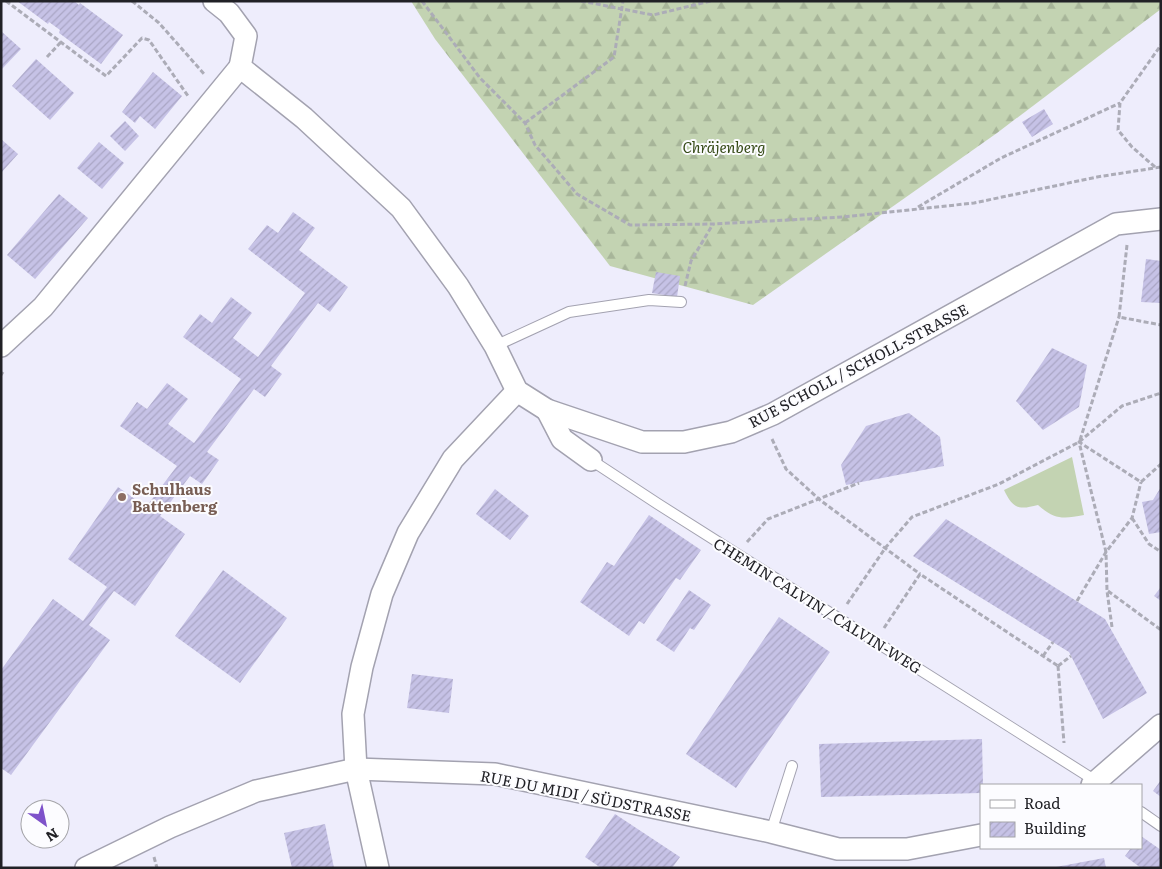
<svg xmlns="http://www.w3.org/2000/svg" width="1162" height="869" font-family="Literata,serif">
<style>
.forest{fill:url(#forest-firs)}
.green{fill:#c3d3b2}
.building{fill:url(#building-hatch)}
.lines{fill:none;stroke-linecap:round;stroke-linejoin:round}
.service-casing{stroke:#a3a2b0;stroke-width:12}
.minor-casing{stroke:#a3a2b0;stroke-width:24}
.path{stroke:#acacb7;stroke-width:3;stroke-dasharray:5 2.5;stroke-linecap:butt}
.service{stroke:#fff;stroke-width:10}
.minor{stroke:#fff;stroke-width:21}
.education-dot{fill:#8d6e63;stroke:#fcfcff;stroke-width:2}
.labels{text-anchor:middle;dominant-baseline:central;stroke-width:4;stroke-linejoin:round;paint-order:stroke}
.park-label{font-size:15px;font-style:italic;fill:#354a16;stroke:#fcfcff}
.street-label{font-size:15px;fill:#212126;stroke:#fcfcff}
.education-label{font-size:15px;font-weight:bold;fill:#785e54;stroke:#fcfcff;text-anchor:start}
</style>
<defs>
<pattern id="forest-firs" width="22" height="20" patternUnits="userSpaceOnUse" patternTransform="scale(1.25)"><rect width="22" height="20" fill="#c3d3b2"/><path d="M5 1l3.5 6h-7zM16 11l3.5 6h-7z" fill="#a7b599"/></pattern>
<pattern id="building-hatch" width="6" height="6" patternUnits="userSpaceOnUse" patternTransform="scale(1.25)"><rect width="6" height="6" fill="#c6c2e6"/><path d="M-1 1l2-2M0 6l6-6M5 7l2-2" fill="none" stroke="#aaa6c5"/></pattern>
</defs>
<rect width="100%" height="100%" fill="#eeedfc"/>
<polygon class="forest" points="411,1 1161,1 1161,9 997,133 753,305 610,266 435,39"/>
<path class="green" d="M1072,457L1084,515C1063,519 1055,520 1038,505C1019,510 1013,509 1004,490Z"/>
<g class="building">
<polygon points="17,1 74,1 79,5 80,3 123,35 101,64 59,33 60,30 49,22 48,24"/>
<polygon points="1,31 21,49 1,70"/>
<polygon points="36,59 74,93 50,120 12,86"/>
<polygon points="153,72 182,96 155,129 140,116 135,123 122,112"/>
<polygon points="1044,109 1053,124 1032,137 1022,122"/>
<polygon points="125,121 139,136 125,151 110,136"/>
<polygon points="1,139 18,154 1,173"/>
<polygon points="99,142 124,163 102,189 77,168"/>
<polygon points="59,194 88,218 35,279 7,255"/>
<polygon points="293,212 315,228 299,250 348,287 330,312 318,303 271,366 282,374 265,397 254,389 207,452 219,460 202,484 190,476 160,516 185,534 135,606 114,591 89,625 110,640 11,775 1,768 1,670 53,599 83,621 107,587 68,559 118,487 146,507 177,466 120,426 137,402 147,409 167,383 188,399 168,424 194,443 241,379 183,337 200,314 212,323 231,297 252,313 233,338 258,357 305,293 248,249 267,225 278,233"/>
<polygon points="1146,259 1161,261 1161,303 1141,302"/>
<polygon points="656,272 680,276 677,297 652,293"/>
<polygon points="1052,348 1087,365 1079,407 1043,430 1016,401"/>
<polygon points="909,413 940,437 944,466 846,485 841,465 866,426"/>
<polygon points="1161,487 1161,532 1149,534 1142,502 1153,500"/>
<polygon points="495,489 529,516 510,540 476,514"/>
<polygon points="649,515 701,550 680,580 676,578 644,624 639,621 629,636 580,602 607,562 614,566"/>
<polygon points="946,519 1105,619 1147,693 1103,719 1069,652 913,556"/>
<polygon points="223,570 287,618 240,683 175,636"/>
<polygon points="1161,587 1161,601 1154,596"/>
<polygon points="689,590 711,605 694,630 690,628 674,652 656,640"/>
<polygon points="779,617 830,652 736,788 686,754"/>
<polygon points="412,674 453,679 449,713 407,708"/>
<polygon points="982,739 983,785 981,785 981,793 821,797 819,744"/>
<polygon points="1161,780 1161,797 1153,791"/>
<polygon points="615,814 680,857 672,868 601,868 585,857"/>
<polygon points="325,824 334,868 292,868 284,833"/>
<polygon points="1141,836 1161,850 1161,868 1141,868 1125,856 1131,848 1141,848"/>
<polygon points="1104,858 1106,868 1056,868 1056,867"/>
</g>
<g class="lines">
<defs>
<g id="service">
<polyline points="495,346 569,312 649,300 681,302"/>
<polyline points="591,460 658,504 1099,783"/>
<polyline points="1141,812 1161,826"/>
<polyline points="771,832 792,766"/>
</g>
<g id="minor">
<polyline points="214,1 229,13 246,36 240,67 304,118 401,208 458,286 495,346 517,391 547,410 642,442 684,442 731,432 773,414 1116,224 1161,219"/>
<polyline points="1,346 43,307 240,67"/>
<polyline points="547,410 562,439 591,460"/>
<polyline points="1092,785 1161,725"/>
<polyline points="86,868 170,827 256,791 356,769 495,774 771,832 838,849 907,849 981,835"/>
<polyline points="378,868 356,769 353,714 362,667 382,594 408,533 453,459 517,391"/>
</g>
</defs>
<use href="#service" class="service-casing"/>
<use href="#minor" class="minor-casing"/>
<g class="path">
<polyline points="6,1 106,76 142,38 149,40 188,96"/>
<polyline points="132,1 159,23 205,75"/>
<polyline points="422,1 480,78 525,123 535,145 577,194 630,225 713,224 843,217 974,203 1097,177 1161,167"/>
<polyline points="581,1 653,15 711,1"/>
<polyline points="47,57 61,42"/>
<polyline points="525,123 614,57 623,1"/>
<polyline points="1155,167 1132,147 1118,130 1120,103 1161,45"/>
<polyline points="918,207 1001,158 1120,103"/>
<polyline points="1127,245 1119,317 1161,325"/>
<polyline points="685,286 691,261 713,224"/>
<polyline points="1,375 3,372"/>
<polyline points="772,439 786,469 820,500 920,574"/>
<polyline points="1080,440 1119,317"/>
<polyline points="1132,518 1149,544 1161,552"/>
<polyline points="747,542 768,519 859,483"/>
<polyline points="1108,591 1161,630"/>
<polyline points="1077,601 1106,552 1132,518 1141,482"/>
<polyline points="847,604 886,547 912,517 999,484 1079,442 1122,406 1161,393"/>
<polyline points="1112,627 1107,591 1106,552 1079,442 1141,482 1161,464"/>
<polyline points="884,628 920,574 1058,666"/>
<polyline points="1043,656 1053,642"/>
<polyline points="1058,666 1064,743"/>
<polyline points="1058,666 1071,656"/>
<polyline points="154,857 157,868"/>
</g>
<use href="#service" class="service"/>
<use href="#minor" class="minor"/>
</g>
<circle class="education-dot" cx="122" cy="497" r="5"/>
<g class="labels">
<g class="park-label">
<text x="724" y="146">Chräjenberg</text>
</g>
<g class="street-label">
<text transform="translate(858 365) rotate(-28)">RUE SCHOLL / SCHOLL-STRASSE</text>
<text transform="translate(818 605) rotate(32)">CHEMIN CALVIN / CALVIN-WEG</text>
<text transform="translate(586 795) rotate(11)">RUE DU MIDI / SÜDSTRASSE</text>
</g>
<g class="education-label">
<text x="132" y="488">Schulhaus<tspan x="132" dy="17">Battenberg</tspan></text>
</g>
</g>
<rect width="1162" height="869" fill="none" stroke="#212126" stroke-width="5"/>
<rect x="980" y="784" width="162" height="65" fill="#fcfcff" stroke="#a4a4a8"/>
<rect x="990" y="800" width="25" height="8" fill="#ffffff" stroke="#a4a4a8"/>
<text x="1024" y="809" font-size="15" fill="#212126">Road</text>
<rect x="990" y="822" width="25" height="15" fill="url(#building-hatch)" stroke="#a4a4a8"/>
<text x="1024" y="834" font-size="15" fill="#212126">Building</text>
<g transform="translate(45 824) rotate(147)"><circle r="24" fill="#fcfcff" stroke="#a4a4a8"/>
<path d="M0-4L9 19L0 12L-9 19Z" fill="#7e52ca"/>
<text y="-8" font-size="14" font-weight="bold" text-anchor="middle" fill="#212126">N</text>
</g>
</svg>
